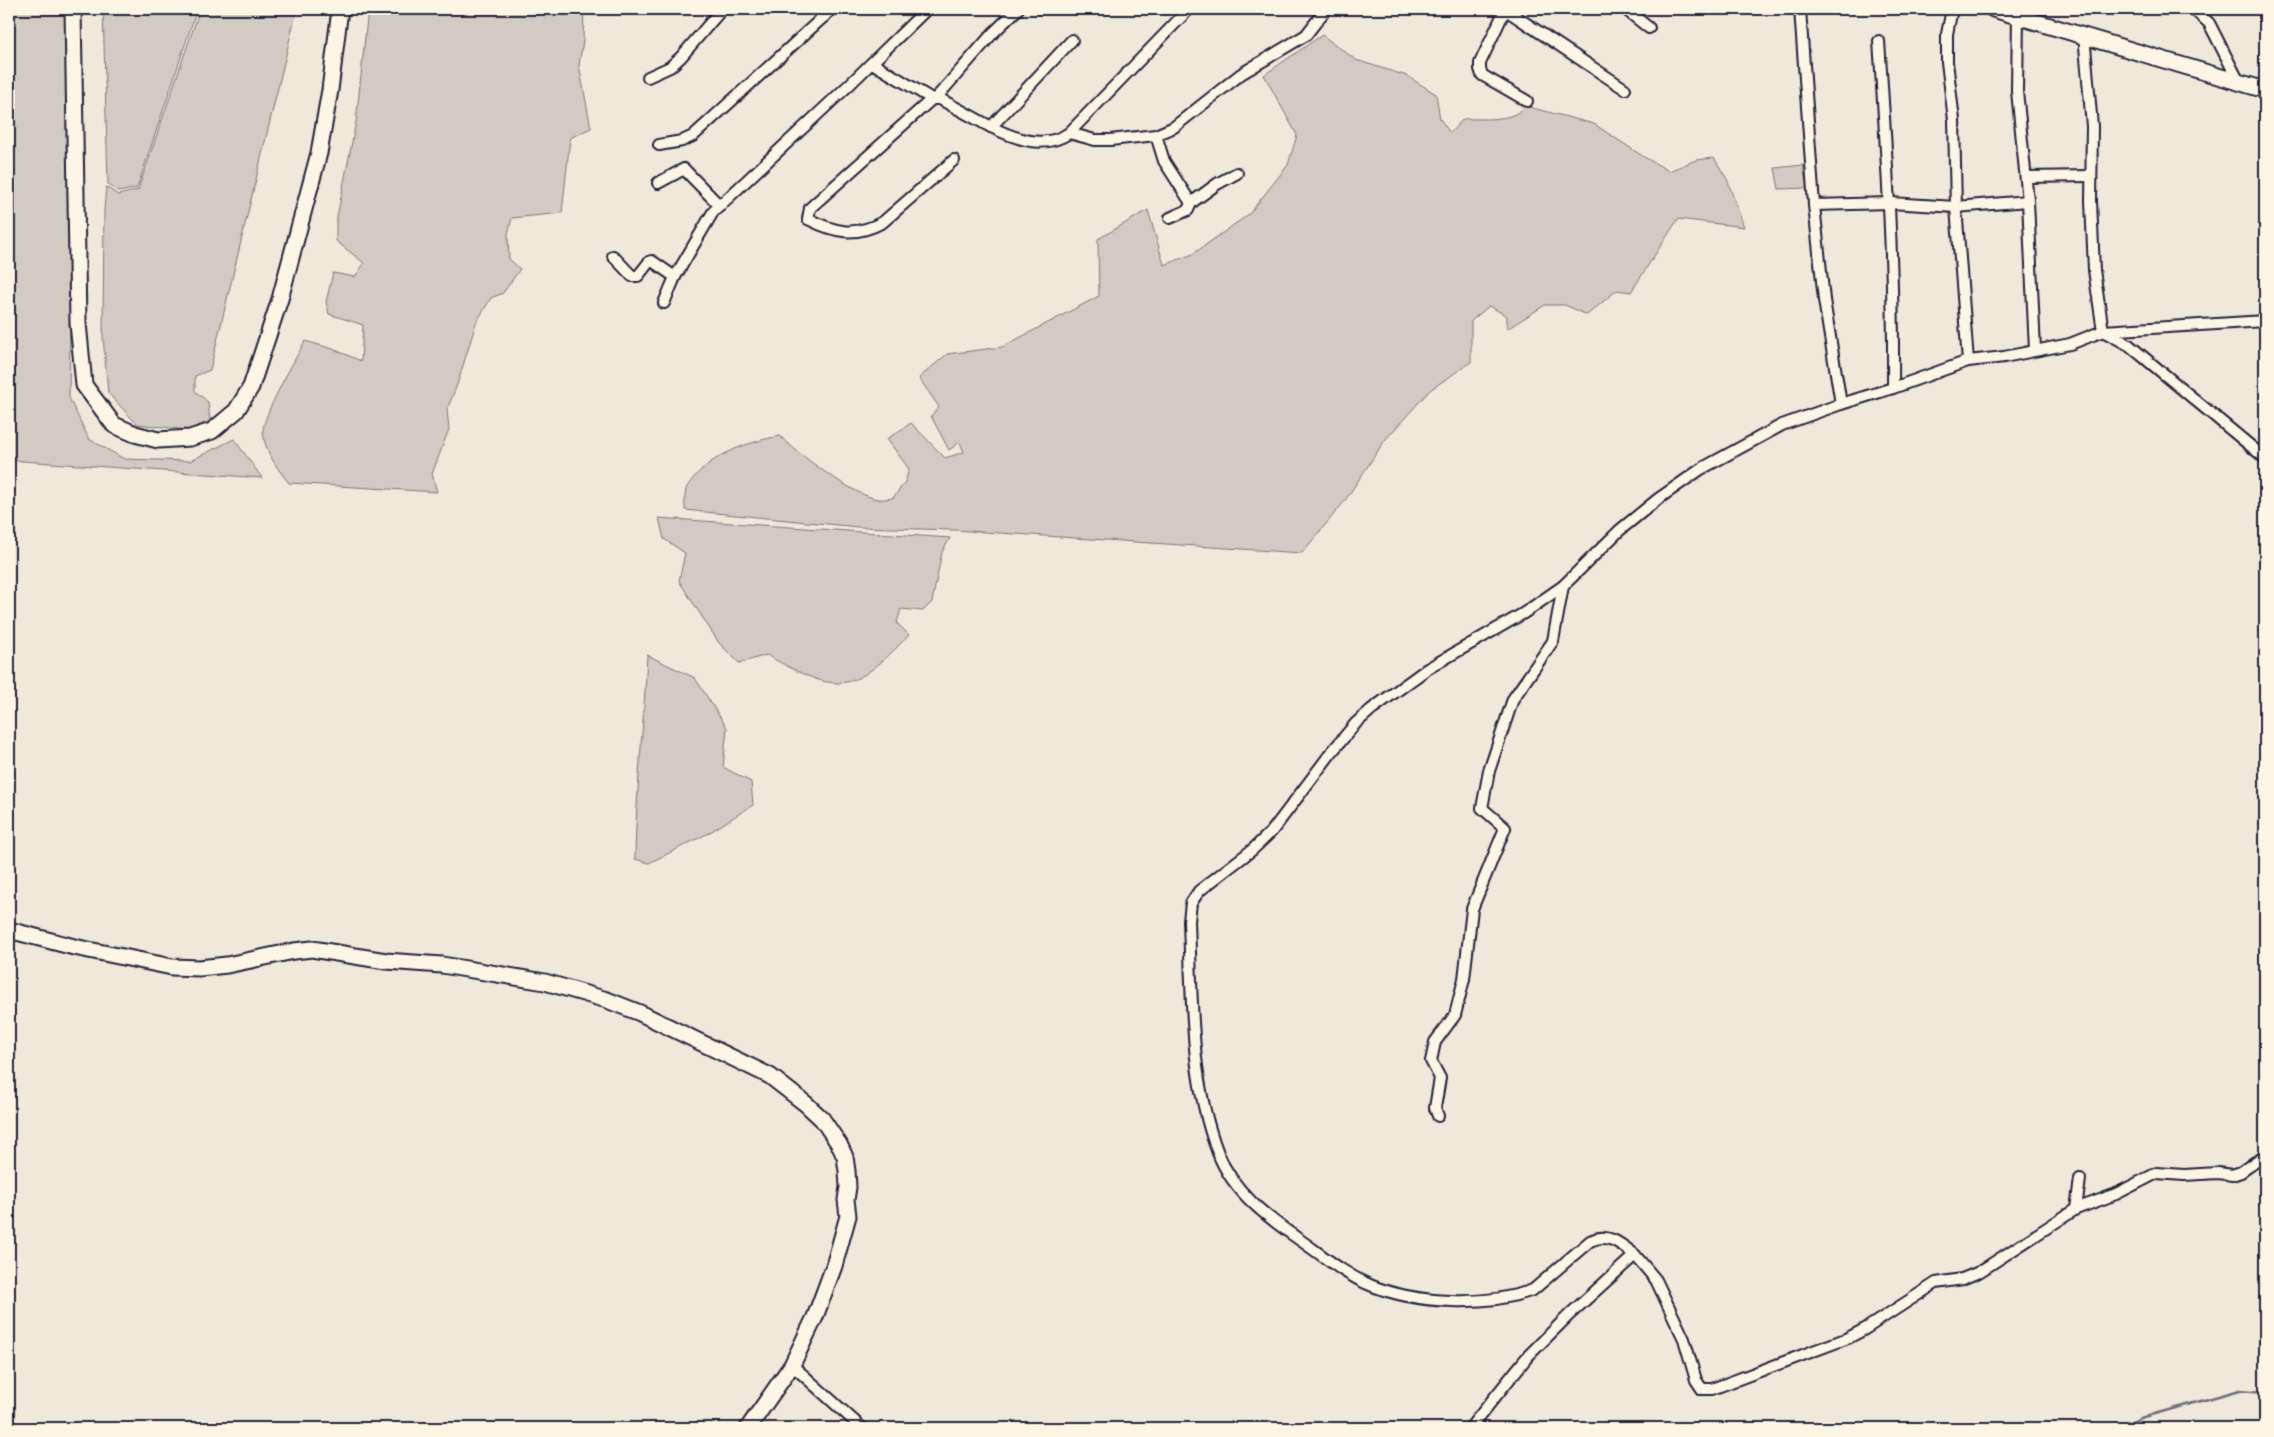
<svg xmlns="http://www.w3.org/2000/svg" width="2274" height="1437" font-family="Sriracha,sans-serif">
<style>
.green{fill:#d1cbc3;stroke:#7a767f}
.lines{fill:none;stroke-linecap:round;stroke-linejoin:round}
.stream{stroke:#716f79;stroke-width:2.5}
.minor-casing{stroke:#22223b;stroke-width:14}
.secondary-casing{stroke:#22223b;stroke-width:19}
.minor{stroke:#fcf5e5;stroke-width:10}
.secondary{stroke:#fcf5e5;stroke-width:15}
</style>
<rect width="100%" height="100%" fill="#efe8db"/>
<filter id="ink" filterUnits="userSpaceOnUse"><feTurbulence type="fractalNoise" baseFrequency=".02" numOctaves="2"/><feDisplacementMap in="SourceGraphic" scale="10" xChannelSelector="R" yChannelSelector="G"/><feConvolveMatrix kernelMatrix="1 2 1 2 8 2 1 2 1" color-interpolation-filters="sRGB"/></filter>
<g filter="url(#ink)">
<g class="green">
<polygon points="9,9 65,9 71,253 69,398 89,439 124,459 190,461 234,439 262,478 9,460"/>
<polygon points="103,9 197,9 137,188 119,192 108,184"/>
<polygon points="200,9 297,9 210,370 195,376 195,391 208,402 210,421 187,430 137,424 108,393 103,337 104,210 106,187 118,195 138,190"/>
<path d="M368,9H584L583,41L579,65L591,128L570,138L562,213L512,218L508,234L509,259L520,269L503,293L491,298L476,323L458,382L447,410L449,429L432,474L437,492L289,483C278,470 264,450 263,432C262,416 296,358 305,341L333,349L361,361L363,325L329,314L326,302L333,273L355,277L364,263L336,241V222L356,122Z"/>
<path d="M1322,35L1356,60L1407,76L1436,94L1440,119L1450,133L1463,119C1481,118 1513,123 1525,106L1594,124L1644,157L1669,171L1696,160L1714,158L1727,179L1744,227L1678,219L1631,292L1617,290L1587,315L1565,305H1545L1507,329V316L1489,306L1471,321V362L1430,390L1385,440L1344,502L1302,553L954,530L858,527L685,510C685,504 684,493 687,487C706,456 747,442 780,436C798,454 854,496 878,499C883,500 889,498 893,498L905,482L909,469L887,439L911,423L945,458L964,452L960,442L949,450L931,416L939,407L919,378L947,354L1002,347L1099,296L1098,239L1148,210L1164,265L1193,254L1249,214L1288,165L1297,135L1264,75Z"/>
<polygon points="1803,165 1807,188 1779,189 1775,168"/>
<path d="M659,518L950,538L942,552L932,602L923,611L901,609L897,623L909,635C852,694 839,696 767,655L739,663L719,643L679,581L685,553L664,539Z"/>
<path d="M647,655L695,678L727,728L723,767L751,782L753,805L707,834L649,863L635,859C636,791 644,723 647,655Z"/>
</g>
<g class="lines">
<polyline class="stream" points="2120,1428 2140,1418 2240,1390 2265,1392"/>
<defs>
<g id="minor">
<polyline points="816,9 824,17"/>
<polyline points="1625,9 1649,28"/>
<polyline points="1952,9 1947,34 1947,62 1954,120 1956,207 1968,361"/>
<polyline points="2193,9 2209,23 2239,82"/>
<polyline points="1504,12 1480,63 1480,69 1482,75 1527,101"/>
<polyline points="1509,12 1625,89"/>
<polyline points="2018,15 2017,91 2028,201 2035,350"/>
<polyline points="2084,35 2092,126 2091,201 2094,270 2103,331 2129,345 2265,458"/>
<path d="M1072,40L991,127C1016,139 1044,150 1069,133L1189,9"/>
<path d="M1879,41C1887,157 1894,272 1893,388"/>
<polyline points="872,63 932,99"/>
<polyline points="648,77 670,67 681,57 722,9"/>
<polyline points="936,98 993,33 1018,9"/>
<polyline points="1069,133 1095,140 1110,140 1156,135 1174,127 1241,74 1306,35 1326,9"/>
<polyline points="1156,135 1164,161 1191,203 1217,184 1237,173"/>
<polyline points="659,145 682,141 693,136 832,9"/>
<path d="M954,160L883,222C855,237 836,233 808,219L810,208L932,99H940L991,127"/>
<polyline points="2026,177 2091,176"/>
<polyline points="658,183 684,169 720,206"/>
<polyline points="1814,205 1890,203 1956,207 2028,201"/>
<polyline points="1170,218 1188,210 1191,203"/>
<polyline points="613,256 632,276 638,276 649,262 652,261 675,277"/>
<polyline points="664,303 675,277 713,212 850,84 927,9"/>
<polyline points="1841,404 1893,388 1968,361 2004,357 2070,344 2103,331 2265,321"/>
<polyline points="1438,1116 1435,1108 1440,1078 1431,1061 1435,1042 1455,1015 1464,979 1472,909 1505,828 1482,808 1489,771 1513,699 1553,641 1563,586"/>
<polyline points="2076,1209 2080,1179"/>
<polyline points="1635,1255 1656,1280 1684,1339 1696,1380 1702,1389 1712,1389 1848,1338 1865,1329 1936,1283 1962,1279 1979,1272 2076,1209 2116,1194 2157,1173 2184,1175 2218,1173 2232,1175 2241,1172 2265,1155"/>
<polyline points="792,1365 862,1428"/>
<path d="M1470,1428L1528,1356L1569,1315L1635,1255C1621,1244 1608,1232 1590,1241L1533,1290C1486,1307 1416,1304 1370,1285C1344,1274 1322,1255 1300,1240C1267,1217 1233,1192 1218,1153C1190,1081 1192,998 1189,921L1191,903L1199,891L1252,850L1272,831L1331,753L1356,723L1372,709L1427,669L1524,613L1563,586L1620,530L1658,499L1701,469L1782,425L1841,404L1824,300L1814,205L1800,9"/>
</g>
<g id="secondary">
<polyline points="73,9 78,323 84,385 114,425 135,434 158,440 190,438 212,431 236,411 251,387 280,299 319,153 330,90 340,9"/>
<polyline points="1993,9 2265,90"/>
<polyline points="9,930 74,947 172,967 199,968 227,965 294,951 312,949 386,961 442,965 545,982 607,1000 640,1013 770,1076 806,1104 822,1119 839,1144 845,1157 847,1171 848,1187 846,1200 848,1216 834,1266 815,1317 792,1365 748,1428"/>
</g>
</defs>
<use href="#minor" class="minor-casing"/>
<use href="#secondary" class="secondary-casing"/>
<use href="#minor" class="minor"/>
<use href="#secondary" class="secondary"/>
</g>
</g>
<rect width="2274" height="1437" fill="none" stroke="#fcf5e5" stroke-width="30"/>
<rect x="15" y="15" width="2244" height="1407" fill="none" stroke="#22223b" stroke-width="2" filter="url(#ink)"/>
</svg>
